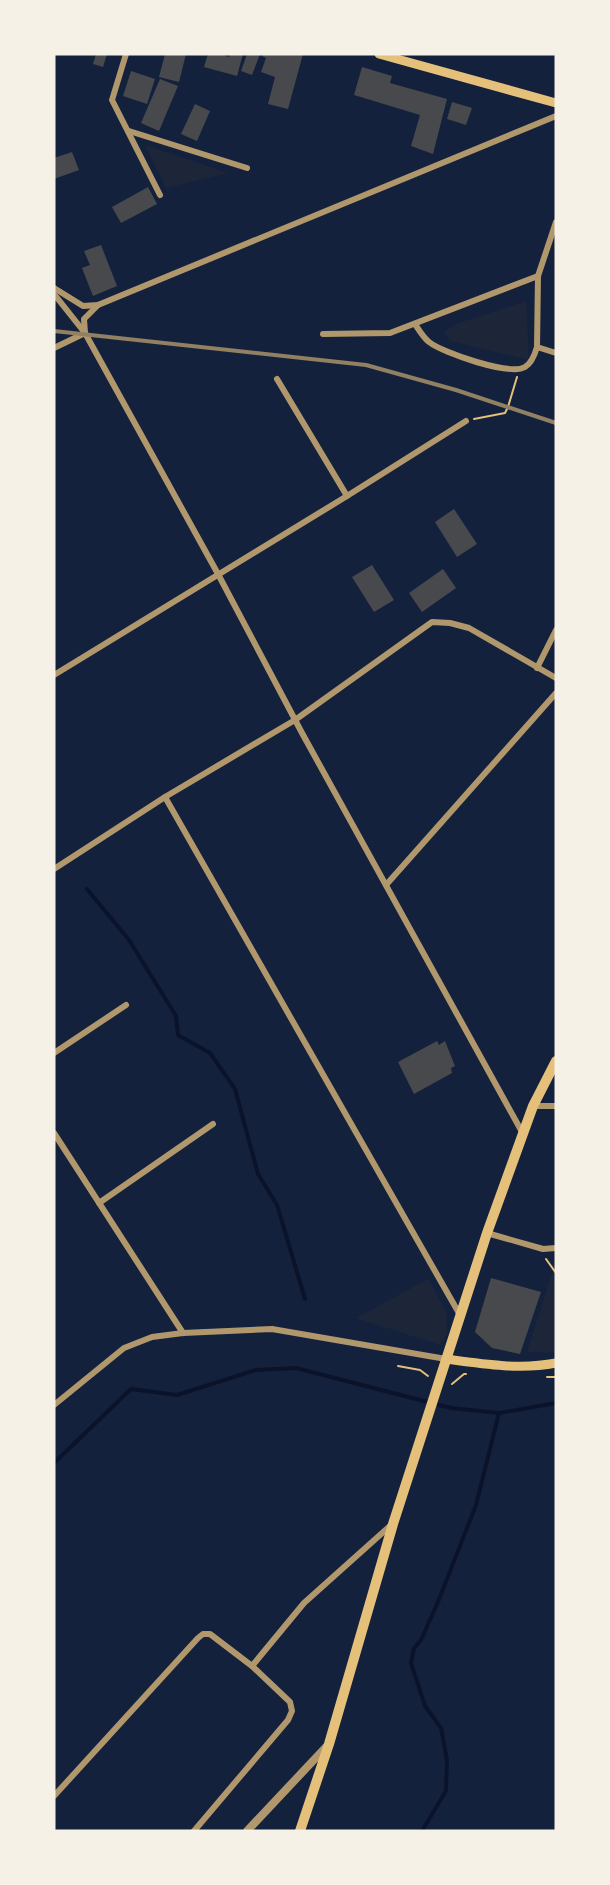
<svg xmlns="http://www.w3.org/2000/svg" width="610" height="1885" font-family="'Alegreya Sans',sans-serif">
<style>
.green{fill:#1d2539}
.lines{fill:none;stroke-linecap:round;stroke-linejoin:round}
.stream{stroke:#0b132b;stroke-width:4}
.building{fill:#48494c}
.path{stroke:#e5c07b;stroke-width:2}
.minor{stroke:#b1986c;stroke-width:6}
.tertiary{stroke:#b1986c;stroke-width:8}
.secondary{stroke:#e5c07b;stroke-width:9}
.primary{stroke:#e5c07b;stroke-width:10}
.rail{stroke:#918062;stroke-width:4}
</style>
<rect width="100%" height="100%" fill="#14213d"/>
<g class="green">
<polygon points="145,145 228,173 166,188"/>
<polygon points="526,301 529,360 450,341 444,332 456,324"/>
<polygon points="556,1261 556,1353 527,1352 552,1273"/>
<polygon points="428,1279 446,1311 447,1333 440,1345 356,1318"/>
</g>
<g class="lines">
<g class="stream">
<polyline points="87,889 129,940 176,1016 178,1035 210,1053 235,1089 258,1174 277,1205 305,1299"/>
<polyline points="54,1463 131,1389 177,1395 256,1370 296,1368 451,1408 499,1413 556,1403"/>
<polyline points="422,1831 446,1791 447,1760 441,1728 425,1706 411,1663 414,1648 421,1640 438,1602 476,1505 499,1413"/>
</g>
</g>
<g class="building">
<polygon points="96,54 107,54 103,67 93,64"/>
<polygon points="165,54 186,54 179,82 159,77"/>
<polygon points="208,54 226,54 225,56 229,57 230,54 243,54 237,76 204,67"/>
<polygon points="247,54 260,54 252,75 241,71"/>
<polygon points="263,54 303,54 288,109 268,104 275,77 261,72 266,58 262,56"/>
<polygon points="362,67 392,76 390,83 447,99 433,154 411,146 420,115 354,95"/>
<polygon points="131,71 155,79 147,104 123,96"/>
<polygon points="160,79 178,86 159,131 141,123"/>
<polygon points="452,102 472,108 466,125 447,119"/>
<polygon points="195,104 210,111 197,141 181,134"/>
<polygon points="72,152 79,170 54,179 54,158"/>
<polygon points="148,187 157,204 121,223 112,207"/>
<polygon points="101,245 117,286 93,296 82,268 90,265 84,251"/>
<polygon points="454,509 477,544 457,557 435,522"/>
<polygon points="372,565 394,600 374,612 352,577"/>
<polygon points="443,569 456,588 422,612 409,593"/>
<polygon points="437,1041 439,1045 445,1041 455,1066 451,1068 452,1073 414,1094 398,1062"/>
<polygon points="491,1278 541,1292 520,1354 492,1348 475,1332"/>
</g>
<g class="lines">
<g class="path">
<polyline points="474,419 505,413 508,407 517,377"/>
<polyline points="546,1259 556,1273"/>
<polyline points="398,1366 420,1370 428,1376"/>
<polyline points="547,1377 556,1377"/>
<polyline points="452,1384 464,1374 466,1374"/>
</g>
<g class="minor">
<polyline points="126,54 112,100 160,195"/>
<polyline points="129,131 247,168"/>
<polyline points="54,288 83,306 98,305 556,116"/>
<polyline points="54,294 85,333 218,574 302,733 522,1132"/>
<path d="M415,324C419,330 423,337 429,342C443,353 510,376 525,367C532,363 535,354 537,347L538,276L556,222"/>
<polyline points="85,333 84,319 98,305"/>
<polyline points="323,334 390,333 538,276"/>
<polyline points="537,347 556,353"/>
<polyline points="54,348 85,333"/>
<polyline points="277,379 347,496"/>
<polyline points="537,668 556,630"/>
<polyline points="54,675 347,496 466,421"/>
<polyline points="165,797 460,1315"/>
<polyline points="54,869 165,797 295,720 432,622 450,623 469,628 556,678"/>
<polyline points="386,885 556,693"/>
<polyline points="54,1053 126,1005"/>
<polyline points="533,1106 556,1106"/>
<polyline points="54,1133 183,1333"/>
<polyline points="99,1203 213,1124"/>
<polyline points="487,1233 543,1249 556,1248"/>
<polyline points="54,1405 124,1348 152,1337 183,1333 272,1329 446,1359"/>
<polyline points="252,1666 304,1603 390,1526"/>
<polyline points="54,1796 198,1638 203,1634 210,1634 252,1666 290,1702 292,1711 288,1720 194,1831"/>
</g>
<polyline class="tertiary" points="247,1831 327,1746"/>
<g class="secondary">
<polyline points="379,54 556,103"/>
<path d="M446,1359C482,1364 520,1370 556,1363"/>
</g>
<polyline class="primary" points="300,1831 329,1744 393,1524 487,1233 533,1106 556,1061"/>
<polyline class="rail" points="54,331 366,365 456,390 556,423"/>
</g>
<rect width="610" height="1885" fill="none" stroke="#f6f1e7" stroke-width="111"/>
</svg>
